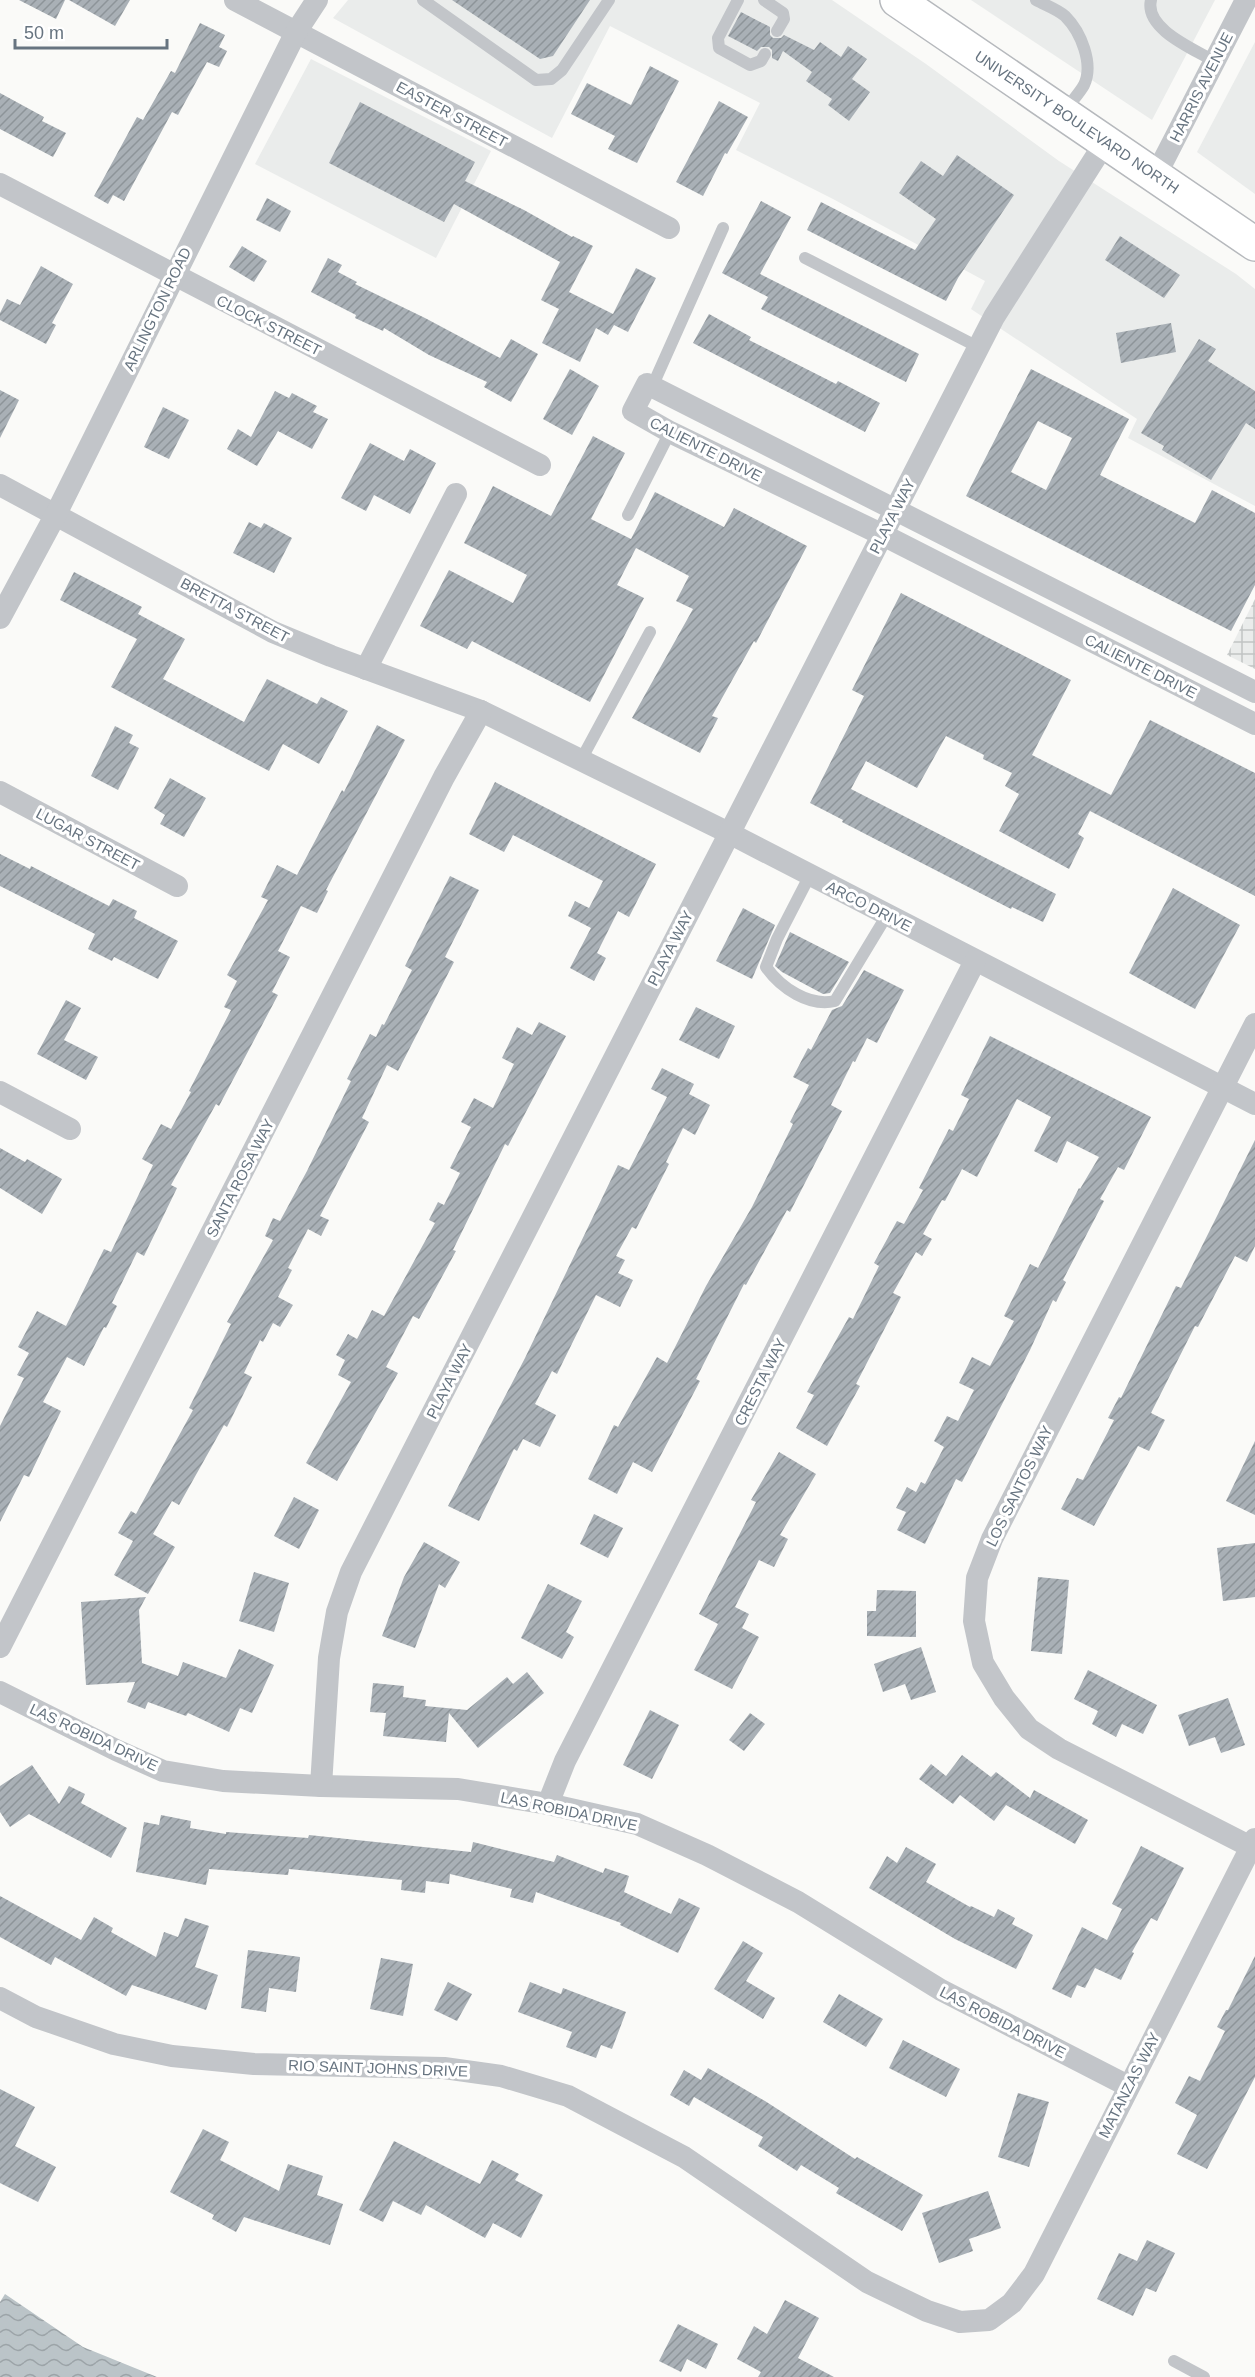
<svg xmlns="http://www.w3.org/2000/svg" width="1255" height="2377" font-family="Arial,sans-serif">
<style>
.built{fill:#eaeceb}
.industrial{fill:url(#industrial-grid)}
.water{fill:url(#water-waves)}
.building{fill:url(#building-hatch);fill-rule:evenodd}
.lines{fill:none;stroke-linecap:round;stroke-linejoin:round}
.primary-casing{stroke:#b6b9bd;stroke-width:36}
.service{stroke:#c2c5c9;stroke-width:12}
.minor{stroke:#c2c5c9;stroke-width:22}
.primary{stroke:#fff;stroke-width:33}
.labels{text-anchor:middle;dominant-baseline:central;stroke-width:6;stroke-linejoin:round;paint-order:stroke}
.street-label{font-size:15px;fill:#677480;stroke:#fff}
</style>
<defs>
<pattern id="industrial-grid" width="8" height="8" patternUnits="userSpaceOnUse" patternTransform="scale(1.5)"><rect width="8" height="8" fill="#eaeceb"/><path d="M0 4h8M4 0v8" fill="none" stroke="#c1c4c4"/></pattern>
<pattern id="water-waves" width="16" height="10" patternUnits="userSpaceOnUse" patternTransform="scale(1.5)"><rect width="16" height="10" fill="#bbc4c8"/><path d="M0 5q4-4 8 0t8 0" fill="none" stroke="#9ca4a8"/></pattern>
<pattern id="building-hatch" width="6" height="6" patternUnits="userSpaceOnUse" patternTransform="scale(1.5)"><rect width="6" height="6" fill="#a9b0b6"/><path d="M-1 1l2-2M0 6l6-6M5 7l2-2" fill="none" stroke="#8d9499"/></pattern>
</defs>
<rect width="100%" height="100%" fill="#fafaf8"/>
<g class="built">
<polygon points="348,0 832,0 926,64 1059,161 1236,274 1255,289 1255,506 1128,438 1137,419 971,309 985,281 833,199 736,150 760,103 610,26 552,138 333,18"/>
<polygon points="971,0 1215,0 1152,120"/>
<polygon points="1255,42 1255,194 1197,152"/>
<polygon points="311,59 491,151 436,258 255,164"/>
</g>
<polygon class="industrial" points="1255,599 1255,669 1227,655"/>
<polygon class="water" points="5,2294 83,2347 157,2377 0,2377 0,2302"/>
<g class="building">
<polygon points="19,0 65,0 56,19"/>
<polygon points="69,0 130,0 115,26"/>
<polygon points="452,0 590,0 553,56 540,59"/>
<polygon points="741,12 770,27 770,35 773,38 781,38 784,35 814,50 820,42 841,57 848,46 867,59 852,79 870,92 849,121 828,105 832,99 806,81 812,72 783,51 778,61 772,58 772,50 769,47 761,47 757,51 728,36"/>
<polygon points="200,23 225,35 219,47 227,51 219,67 207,62 178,115 172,112 124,201 113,195 108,204 94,196 137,117 143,120 171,71 175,73"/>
<polygon points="650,66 679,81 637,163 608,149 615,136 571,114 587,83 631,105"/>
<polygon points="0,93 44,117 42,121 66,133 53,157 0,129"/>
<polygon points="719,101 748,117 727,154 725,153 703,196 676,182"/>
<polygon points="360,102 475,162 465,181 524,210 572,237 573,236 593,246 569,292 613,314 636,268 656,278 628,332 614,325 608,335 596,328 580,362 542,343 559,309 541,300 560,262 454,204 444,222 329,163"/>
<polygon points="957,155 1014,195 958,278 946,301 807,230 821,202 915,250 936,219 899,193 921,161 943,176"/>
<polygon points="267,198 291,211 280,232 256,220"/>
<polygon points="761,201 791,217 760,274 919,354 906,382 761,309 768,297 722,273"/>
<polygon points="1120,236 1180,275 1164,298 1105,260"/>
<polygon points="242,246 267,261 254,282 229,267"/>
<polygon points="328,258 342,265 338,272 357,282 355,284 425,318 500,358 511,339 538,354 511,402 484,387 487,382 429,355 384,328 383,331 355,318 356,315 311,292"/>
<polygon points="41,266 73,284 52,323 56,325 46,344 0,320 0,313 7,299 20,305"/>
<polygon points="709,314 751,337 749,340 836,384 838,381 880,403 865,432 693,343"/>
<polygon points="1171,323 1176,352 1121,363 1116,333"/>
<polygon points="1199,339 1216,349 1208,361 1255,391 1255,429 1246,423 1211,480 1162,450 1164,446 1141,433"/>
<polygon points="570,369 599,386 572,435 543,419"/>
<path d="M1031,369L1129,419L1100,475L1195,523L1212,490L1255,513V585L1231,631L966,496ZM1038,421L1072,438L1046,490L1011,472Z"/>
<polygon points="0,390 19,400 0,438"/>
<polygon points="275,391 289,398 292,393 317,406 313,412 328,419 312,449 278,431 257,466 227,449 238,429 251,437"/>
<polygon points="163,407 189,420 169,459 144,447"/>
<polygon points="593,436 625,453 591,519 631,539 655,492 724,527 734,508 807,546 756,643 754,641 712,716 718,718 700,753 632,718 693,609 676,601 689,576 636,548 617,585 644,598 590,702 472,641 467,649 420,626 449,570 513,603 527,575 464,543 493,486 551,516"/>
<polygon points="370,443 404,461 410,449 436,463 410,514 374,495 366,511 341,498"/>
<polygon points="249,522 261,528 264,523 292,538 274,573 233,553"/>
<polygon points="74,572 142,607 138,614 185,639 163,679 244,722 267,679 317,704 321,697 348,711 319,764 283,744 269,771 111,687 137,639 60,600"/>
<polygon points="901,593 1071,680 1032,755 1111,795 1150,720 1255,773 1255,896 1090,811 1078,834 1084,838 1069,869 999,831 1019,794 1005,786 1012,773 983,759 984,755 946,736 917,788 866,761 851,789 1056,894 1043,922 1012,907 1011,909 842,822 843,820 810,803 864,696 852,690"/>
<polygon points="377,725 405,740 326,890 328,891 317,913 301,906 278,951 290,957 272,992 278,995 219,1106 216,1104 171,1185 177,1188 144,1256 137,1252 112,1303 117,1306 106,1328 104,1327 84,1366 67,1357 43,1402 61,1411 29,1477 24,1475 0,1522 0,1426 24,1378 17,1375 29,1353 18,1347 37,1311 66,1326 104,1249 111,1252 153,1165 142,1159 161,1124 171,1129 191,1092 189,1091 231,1010 224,1007 237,981 227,975 268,900 261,897 277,865 297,875 342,790 344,792"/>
<polygon points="115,726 133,735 129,743 139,748 118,790 91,776"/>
<polygon points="170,778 206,798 184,837 160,824 165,815 154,808"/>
<polygon points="495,782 656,864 629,917 618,911 597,953 606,958 594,981 570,968 591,928 568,916 575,901 589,908 603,881 513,835 504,852 469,834"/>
<polygon points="0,854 30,869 31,866 109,906 113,899 137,911 134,918 178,941 158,979 114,957 112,961 88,949 95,934 0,886"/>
<polygon points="450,876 479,890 445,957 454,962 398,1071 387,1065 362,1118 369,1122 320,1216 329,1220 321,1236 308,1229 288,1268 292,1270 278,1297 293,1305 280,1327 273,1323 263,1342 260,1340 244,1373 252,1377 227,1427 224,1425 179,1505 172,1501 153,1534 175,1547 148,1594 114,1575 133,1541 118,1533 131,1511 136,1514 193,1410 189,1408 231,1324 227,1322 273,1240 265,1236 273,1218 280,1221 307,1171 351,1081 347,1079 370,1034 376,1037 382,1024 384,1025 412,970 405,966"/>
<polygon points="1173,888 1240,925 1195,1009 1129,973"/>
<polygon points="743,908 775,925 752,979 716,961"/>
<polygon points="790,932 849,962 830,993 823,994 782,972 775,966"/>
<polygon points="864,970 904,990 877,1043 867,1038 855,1062 853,1061 831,1105 842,1111 790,1212 787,1210 746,1285 744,1284 696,1379 700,1381 652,1472 633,1462 617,1494 588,1479 614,1425 618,1427 657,1357 667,1363 706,1286 752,1207 793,1124 790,1122 809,1085 793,1077 808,1048 811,1050 832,1010 842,1006"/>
<polygon points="66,1000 81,1008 64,1040 98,1057 86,1080 37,1054"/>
<polygon points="696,1007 735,1026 719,1059 679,1040"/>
<polygon points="539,1022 566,1036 508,1146 505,1144 453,1250 456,1251 419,1319 413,1316 386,1367 398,1373 337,1481 306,1463 351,1382 338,1375 345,1360 336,1355 348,1334 357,1339 372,1310 384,1316 435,1223 429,1220 438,1202 444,1205 460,1173 450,1168 471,1127 461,1122 474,1098 493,1108 514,1064 502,1058 517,1027 532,1035"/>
<polygon points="990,1036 1151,1117 1124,1170 1118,1167 1100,1199 1104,1201 1063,1280 1066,1282 1056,1302 1053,1300 1030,1350 962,1482 956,1479 925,1544 897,1530 906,1512 896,1508 907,1487 916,1492 921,1482 925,1484 944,1447 934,1441 947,1416 958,1421 974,1390 959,1383 972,1357 990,1366 1014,1321 1004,1316 1030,1264 1038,1268 1079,1188 1080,1189 1099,1157 1067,1141 1057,1163 1034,1151 1051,1117 1017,1099 977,1177 962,1169 945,1201 942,1200 923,1234 932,1239 922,1256 916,1252 893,1293 901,1297 856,1384 860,1386 827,1446 796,1428 814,1395 807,1392 849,1317 853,1319 879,1266 874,1263 897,1221 904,1224 923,1190 919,1188 949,1129 953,1131 969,1099 961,1095"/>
<polygon points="662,1068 694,1084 689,1094 710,1105 695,1135 683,1128 666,1162 669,1164 636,1229 632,1227 616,1256 625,1260 618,1273 633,1280 620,1307 596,1295 557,1374 552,1371 535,1404 556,1415 540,1447 523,1439 517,1451 514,1449 479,1521 448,1506 525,1358 618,1165 629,1170 667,1097 651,1089"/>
<polygon points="1255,1140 1255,1246 1247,1262 1235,1256 1198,1327 1195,1326 1151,1413 1165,1420 1149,1451 1138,1446 1094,1526 1061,1509 1077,1478 1083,1480 1114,1420 1108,1418 1119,1397 1121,1398 1176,1286 1181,1288"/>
<polygon points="0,1148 25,1162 27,1159 62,1179 42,1214 0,1188"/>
<polygon points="1255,1441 1255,1515 1226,1501"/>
<polygon points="779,1452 816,1474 780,1535 788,1539 774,1567 759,1560 735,1607 749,1614 742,1628 759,1637 732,1689 694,1670 718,1624 699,1614 756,1502 751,1500"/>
<polygon points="294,1497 319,1510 299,1549 274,1536"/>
<polygon points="594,1514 623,1528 608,1558 580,1544"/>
<polygon points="424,1542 460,1562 445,1588 439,1584 415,1648 382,1636 404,1577"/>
<polygon points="1255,1543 1255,1597 1223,1601 1217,1548"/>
<polygon points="254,1572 289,1583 274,1632 239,1621"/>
<polygon points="1038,1577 1069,1580 1062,1654 1031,1651"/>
<polygon points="548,1584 582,1601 566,1632 574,1637 562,1659 521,1638"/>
<polygon points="877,1590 916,1591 916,1637 867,1636 867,1611 876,1611"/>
<polygon points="146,1597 139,1610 142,1663 178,1676 183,1662 226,1678 239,1649 274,1665 252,1713 240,1708 229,1732 188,1713 186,1716 148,1702 145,1709 127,1702 135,1682 86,1685 81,1602"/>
<polygon points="921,1647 936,1692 911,1700 905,1684 883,1692 874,1664"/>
<polygon points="1088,1670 1157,1705 1143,1734 1122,1724 1116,1737 1092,1724 1098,1711 1074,1699"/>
<polygon points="527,1672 544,1693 478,1748 449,1713 446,1742 383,1736 386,1713 370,1712 373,1683 404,1686 403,1697 426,1700 425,1706 467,1710 507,1677 513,1684"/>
<polygon points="1228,1698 1245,1745 1221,1753 1215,1737 1189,1746 1178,1715"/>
<polygon points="650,1710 679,1725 652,1779 623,1765"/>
<polygon points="750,1713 765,1724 744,1751 729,1740"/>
<polygon points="962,1755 991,1777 996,1772 1030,1798 1034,1790 1088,1820 1075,1844 1006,1805 994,1821 960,1795 953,1804 919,1779 931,1764 946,1776"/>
<polygon points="32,1765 59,1804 69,1786 85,1794 81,1803 127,1828 111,1858 29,1814 10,1827 0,1812 0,1786"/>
<polygon points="161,1815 191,1821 190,1828 226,1834 226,1832 308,1838 309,1835 471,1852 473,1842 554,1862 557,1855 603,1873 605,1868 629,1876 624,1892 671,1914 679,1898 700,1908 678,1953 620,1925 621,1923 536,1892 533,1903 510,1897 512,1889 450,1874 449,1884 426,1881 425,1893 401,1890 402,1880 289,1869 288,1875 209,1869 206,1885 136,1872 144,1822 159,1825"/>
<polygon points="1141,1846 1184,1868 1157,1921 1151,1918 1132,1952 1134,1953 1121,1980 1095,1968 1085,1988 1077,1985 1071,1998 1052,1989 1082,1927 1107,1940 1122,1909 1112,1904"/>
<polygon points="906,1847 936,1864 926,1882 970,1907 971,1906 994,1917 998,1909 1015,1918 1012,1924 1033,1935 1016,1969 955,1939 869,1888 887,1856 897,1863"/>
<polygon points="0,1896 81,1940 94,1917 113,1928 111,1932 156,1957 164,1932 178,1937 185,1918 209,1926 195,1967 218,1975 206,2010 132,1985 126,1996 55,1957 51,1965 0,1937"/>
<polygon points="743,1941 763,1953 746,1981 775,1998 763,2019 714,1989"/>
<polygon points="248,1950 300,1957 296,1992 269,1988 266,2012 241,2008"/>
<polygon points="1255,1956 1255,2077 1207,2169 1177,2154 1197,2115 1175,2103 1189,2076 1200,2081 1225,2031 1217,2027 1226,2010 1228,2010"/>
<polygon points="381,1958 413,1964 403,2016 370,2009"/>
<polygon points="448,1982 472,1994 457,2021 434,2010"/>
<polygon points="530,1982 561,1994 563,1988 626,2012 612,2049 601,2045 596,2058 566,2047 572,2032 518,2012"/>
<polygon points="839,1994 883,2019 866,2047 823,2022"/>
<polygon points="903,2040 960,2069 946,2097 889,2068"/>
<polygon points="708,2068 765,2101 855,2159 857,2157 923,2195 902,2231 836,2193 839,2188 801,2165 797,2171 758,2146 763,2137 694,2097 689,2106 670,2095 684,2070 701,2080"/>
<polygon points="0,2089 35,2107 15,2146 56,2167 38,2202 0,2183"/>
<polygon points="1018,2093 1049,2102 1029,2167 998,2157"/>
<polygon points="203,2129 229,2142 220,2160 279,2191 288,2164 323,2176 317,2195 343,2204 330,2245 244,2217 236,2232 212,2219 214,2215 170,2192"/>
<polygon points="394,2141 480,2184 492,2160 519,2174 515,2180 543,2195 521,2238 493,2223 485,2238 426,2205 421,2215 393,2201 383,2222 359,2210"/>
<polygon points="988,2191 1001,2228 969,2239 973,2251 939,2263 922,2213"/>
<polygon points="1147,2240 1175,2253 1156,2292 1146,2288 1133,2316 1097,2299 1119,2253 1137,2261"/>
<polygon points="785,2300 819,2318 798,2358 834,2377 758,2377 761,2372 737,2359 754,2326 767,2334"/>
<polygon points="678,2324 718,2344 706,2369 687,2359 681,2372 659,2361"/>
</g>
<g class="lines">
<defs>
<polyline id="primary" points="897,0 1255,244"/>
</defs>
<use href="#primary" class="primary-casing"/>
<g class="service">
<polyline points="423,0 536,80 551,79 562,70 609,0"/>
<polyline points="738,0 718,38 719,48 750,65 761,61 765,54"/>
<polyline points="764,0 783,13 784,19 777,31"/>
<path d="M1036,0C1045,5 1057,9 1065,16C1081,32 1094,64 1084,85C1079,94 1070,103 1064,112"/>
<path d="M1151,0C1144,29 1194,49 1214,61"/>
<polyline points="805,258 978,347"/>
<polyline points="652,387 723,228"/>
<polyline points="628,515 670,432"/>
<polyline points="581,760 650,632"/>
<path d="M810,875L777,939L766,967C781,988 809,1007 835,1001L887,915"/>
<polyline points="1174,2361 1204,2377"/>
</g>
<g class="minor">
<polyline points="235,0 669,228"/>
<polyline points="1156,175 1246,0"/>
<polyline points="0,184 540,465"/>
<polyline points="0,485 273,632 331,656 481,711 729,833 1255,1104"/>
<polyline points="0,618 56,514 296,32 317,0"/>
<polyline points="366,669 456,494"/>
<polyline points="1255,692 647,384 633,411 670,432 883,535 1255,724"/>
<polyline points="0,792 177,886"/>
<polyline points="0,1092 70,1129"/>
<polyline points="0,1647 444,777 481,711"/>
<polyline points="0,1692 116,1750 163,1771 223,1781 321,1786 458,1789 548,1804 637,1824 707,1855 798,1902 941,1990 1128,2086"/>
<polyline points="321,1786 329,1658 337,1612 351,1572 994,317 1106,141"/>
<polyline points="548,1804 565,1761 975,961"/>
<polyline points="1251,1847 1059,1749 1029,1729 1004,1698 983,1663 974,1621 977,1578 992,1539 1255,1024"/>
<polyline points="0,1998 36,2017 114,2044 172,2056 254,2064 444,2068 501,2076 568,2096 684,2157 867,2282 927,2311 960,2322 989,2320 1012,2303 1034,2274 1255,1839"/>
</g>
<use href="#primary" class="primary"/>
</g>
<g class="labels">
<g class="street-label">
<text transform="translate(1201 87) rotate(-63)">HARRIS AVENUE</text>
<text transform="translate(452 114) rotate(28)">EASTER STREET</text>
<text transform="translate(1077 122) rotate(34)">UNIVERSITY BOULEVARD NORTH</text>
<text transform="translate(157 309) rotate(-64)">ARLINGTON ROAD</text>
<text transform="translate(269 325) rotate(27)">CLOCK STREET</text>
<text transform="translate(706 449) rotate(27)">CALIENTE DRIVE</text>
<text transform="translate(892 516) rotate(-63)">PLAYA WAY</text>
<text transform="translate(235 610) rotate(28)">BRETTA STREET</text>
<text transform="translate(1141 666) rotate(27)">CALIENTE DRIVE</text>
<text transform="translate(88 839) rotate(28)">LUGAR STREET</text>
<text transform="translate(869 906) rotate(27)">ARCO DRIVE</text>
<text transform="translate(670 948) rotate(-63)">PLAYA WAY</text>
<text transform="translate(240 1178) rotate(-63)">SANTA ROSA WAY</text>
<text transform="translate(449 1381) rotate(-63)">PLAYA WAY</text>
<text transform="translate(760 1382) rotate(-63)">CRESTA WAY</text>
<text transform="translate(1019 1486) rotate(-64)">LOS SANTOS WAY</text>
<text transform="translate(94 1737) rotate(25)">LAS ROBIDA DRIVE</text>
<text transform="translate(569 1811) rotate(12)">LAS ROBIDA DRIVE</text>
<text transform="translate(1003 2022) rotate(27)">LAS ROBIDA DRIVE</text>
<text transform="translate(378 2068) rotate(2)">RIO SAINT JOHNS DRIVE</text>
<text transform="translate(1129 2085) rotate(-63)">MATANZAS WAY</text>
</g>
</g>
<path d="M15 39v9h152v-9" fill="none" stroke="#677480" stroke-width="3"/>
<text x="24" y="39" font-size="18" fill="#677480" stroke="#ffffff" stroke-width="4.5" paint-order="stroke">50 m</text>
</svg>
